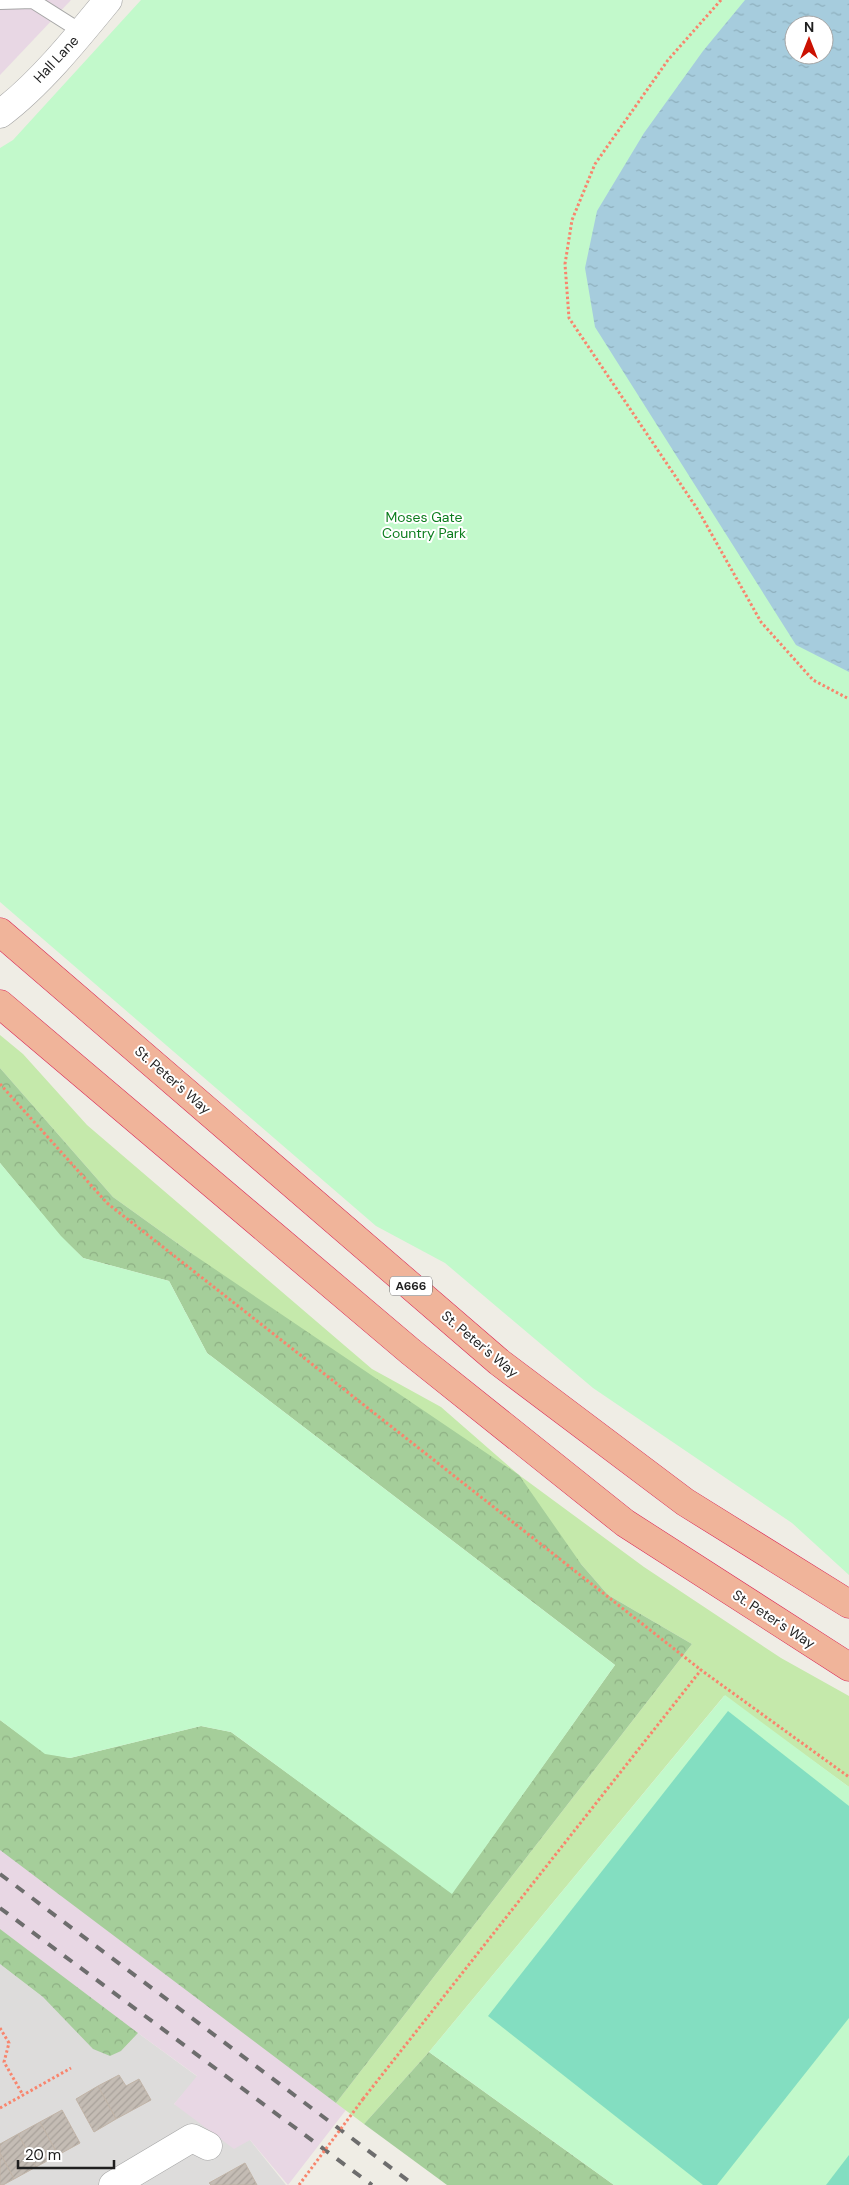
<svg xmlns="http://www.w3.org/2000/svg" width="849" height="2185" font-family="'DM Sans',sans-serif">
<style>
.residential{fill:#dddcdb}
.industrial{fill:#e8d7e4}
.grass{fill:#c5e9ab}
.forest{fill:url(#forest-crowns)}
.park{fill:#c2f9cb;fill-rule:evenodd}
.pitch{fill:#83dec1}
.water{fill:url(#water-ripples);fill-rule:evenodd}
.building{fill:url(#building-hatch);stroke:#c1b4a7}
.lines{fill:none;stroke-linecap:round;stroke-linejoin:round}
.service-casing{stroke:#a6a6a6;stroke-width:16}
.minor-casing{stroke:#a6a6a6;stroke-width:29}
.trunk-casing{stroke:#d92656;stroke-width:29}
.path{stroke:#f8856d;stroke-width:3;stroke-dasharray:2.5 2.5;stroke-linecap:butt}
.service{stroke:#fff;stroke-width:14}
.minor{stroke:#fff;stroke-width:28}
.trunk{stroke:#f0b49a;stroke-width:28}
.rail{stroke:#6d6d6d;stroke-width:4;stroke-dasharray:10 10;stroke-linecap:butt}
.path-bridge{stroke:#f8856d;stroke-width:3;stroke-dasharray:2.5 2.5;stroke-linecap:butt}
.labels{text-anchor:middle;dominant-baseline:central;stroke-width:4;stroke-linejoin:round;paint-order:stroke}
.shield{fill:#fff;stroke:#626262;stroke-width:1}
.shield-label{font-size:12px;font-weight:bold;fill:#1f1f1f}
.street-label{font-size:14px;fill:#1f1f1f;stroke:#fff}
.park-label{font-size:14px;fill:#0d7d1e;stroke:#fff}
</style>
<defs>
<pattern id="forest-crowns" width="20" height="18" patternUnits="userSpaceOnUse" patternTransform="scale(1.25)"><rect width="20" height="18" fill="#a5ce9a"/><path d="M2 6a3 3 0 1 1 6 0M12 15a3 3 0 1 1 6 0" fill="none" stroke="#8eb084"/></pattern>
<pattern id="water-ripples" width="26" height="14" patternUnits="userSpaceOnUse" patternTransform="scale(1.25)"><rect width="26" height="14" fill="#a6ccdd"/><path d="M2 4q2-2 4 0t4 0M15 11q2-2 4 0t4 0" fill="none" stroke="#8eafbd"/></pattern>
<pattern id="building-hatch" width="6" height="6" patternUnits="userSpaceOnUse" patternTransform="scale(1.25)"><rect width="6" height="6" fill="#c4bcb4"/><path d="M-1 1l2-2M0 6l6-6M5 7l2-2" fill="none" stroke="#a8a19a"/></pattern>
</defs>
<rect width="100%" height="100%" fill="#efede5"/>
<polygon class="residential" points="0,1964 43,1997 121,2051 138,2033 198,2077 174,2104 250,2140 286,2185 0,2185"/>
<g class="industrial">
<polygon points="0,0 71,0 0,75"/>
<polygon points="0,1788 170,1939 366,2084 288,2185 250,2140 234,2149 174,2104 197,2076 138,2033 121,2051 110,2056 93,2049 43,1997 0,1964"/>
</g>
<polygon class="grass" points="0,1035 23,1054 87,1125 372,1369 441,1407 519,1475 644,1567 781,1658 849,1696 849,1787 724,1696 429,2052 364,2124 336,2103 692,1644 608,1595 581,1564 191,1253 113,1197 0,1068"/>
<g class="forest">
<polygon points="0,1068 113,1197 191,1253 519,1475 581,1564 608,1595 692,1644 336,2103 0,1850 0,1720 45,1753 70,1758 201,1726 231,1732 452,1893 615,1665 207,1353 169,1281 83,1258 61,1237 0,1163"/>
<polygon points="0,1929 138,2033 121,2051 110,2056 93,2049 43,1997 0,1964"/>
<polygon points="429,2052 614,2185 447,2185 364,2124"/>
</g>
<g class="park">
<path d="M141,0H849V1575L792,1523L593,1388L445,1263L376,1226L0,902V148L13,140ZM794,25H824V55H794Z"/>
<polygon points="0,1163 61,1236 83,1258 169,1281 207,1353 615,1665 452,1894 231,1732 201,1726 70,1758 45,1754 0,1720"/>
<polygon points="725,1695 849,1787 849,2185 614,2185 429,2052"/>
</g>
<g class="pitch">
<polygon points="728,1711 849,1806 849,2018 717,2185 703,2185 488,2016"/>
<polygon points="849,2155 849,2185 826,2185"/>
</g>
<path class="water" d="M745,0H849V672L796,645L595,327L585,268L597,211L644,133L703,51ZM794,25H824V55H794Z"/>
<g class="building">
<polygon points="119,2075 126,2086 139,2079 151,2100 116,2119 98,2086"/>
<polygon points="98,2086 116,2119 94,2132 76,2099"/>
<polygon points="62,2110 80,2143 58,2155 40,2122"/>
<polygon points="40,2122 58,2155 36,2167 18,2134"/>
<polygon points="18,2134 36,2167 14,2179 0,2153 0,2144"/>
<polygon points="0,2153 14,2179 3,2185 0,2185"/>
<polygon points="245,2163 257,2185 211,2185 209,2183"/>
</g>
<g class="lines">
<defs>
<polyline id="service" points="0,2 33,1 82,32"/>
<g id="minor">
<path d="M0,114C39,85 77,38 108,0"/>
<polyline points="113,2185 192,2138 208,2146"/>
</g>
<g id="trunk">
<polyline points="0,932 499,1362 685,1502 849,1604"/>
<polyline points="0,1004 411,1352 625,1523 849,1667"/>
</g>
</defs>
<use href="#service" class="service-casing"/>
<use href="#minor" class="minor-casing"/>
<use href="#trunk" class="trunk-casing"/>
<g class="path">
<polyline points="721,0 668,60 595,164 572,220 565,264 569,318 698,510 761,622 813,680 849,699"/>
<polyline points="0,1084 107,1203 701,1670"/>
<polyline points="0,2028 9,2043 4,2062 23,2095"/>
<polyline points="363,2099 701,1670 849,1777"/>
<polyline points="0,2108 71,2068"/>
</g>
<use href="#service" class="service"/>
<use href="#minor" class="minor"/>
<use href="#trunk" class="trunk"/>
<g class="rail">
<polyline points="0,1874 414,2185"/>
<polyline points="0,1908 372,2185"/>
</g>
<polyline class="path-bridge" points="299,2185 363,2099"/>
</g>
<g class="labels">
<rect class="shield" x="390" y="1276.5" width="42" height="19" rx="4"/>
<g class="shield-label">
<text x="411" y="1286">A666</text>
</g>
<g class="street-label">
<text transform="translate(56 59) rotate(-47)">Hall Lane</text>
<text transform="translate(173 1080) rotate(41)">St. Peter's Way</text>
<text transform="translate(480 1344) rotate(40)">St. Peter's Way</text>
<text transform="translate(774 1619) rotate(33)">St. Peter's Way</text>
</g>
<g class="park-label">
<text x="424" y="517">Moses Gate<tspan x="424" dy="16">Country Park</tspan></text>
</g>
</g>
<g transform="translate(809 40)"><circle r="24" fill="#ffffff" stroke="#a5a5a5"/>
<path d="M0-4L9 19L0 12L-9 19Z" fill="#cb1102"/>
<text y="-8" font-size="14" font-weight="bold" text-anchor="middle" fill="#1f1f1f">N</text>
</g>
<path d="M18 2160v8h96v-8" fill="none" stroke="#1f1f1f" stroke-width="2.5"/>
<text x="25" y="2160" font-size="15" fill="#1f1f1f" stroke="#ffffff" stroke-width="4" paint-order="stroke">20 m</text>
</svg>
